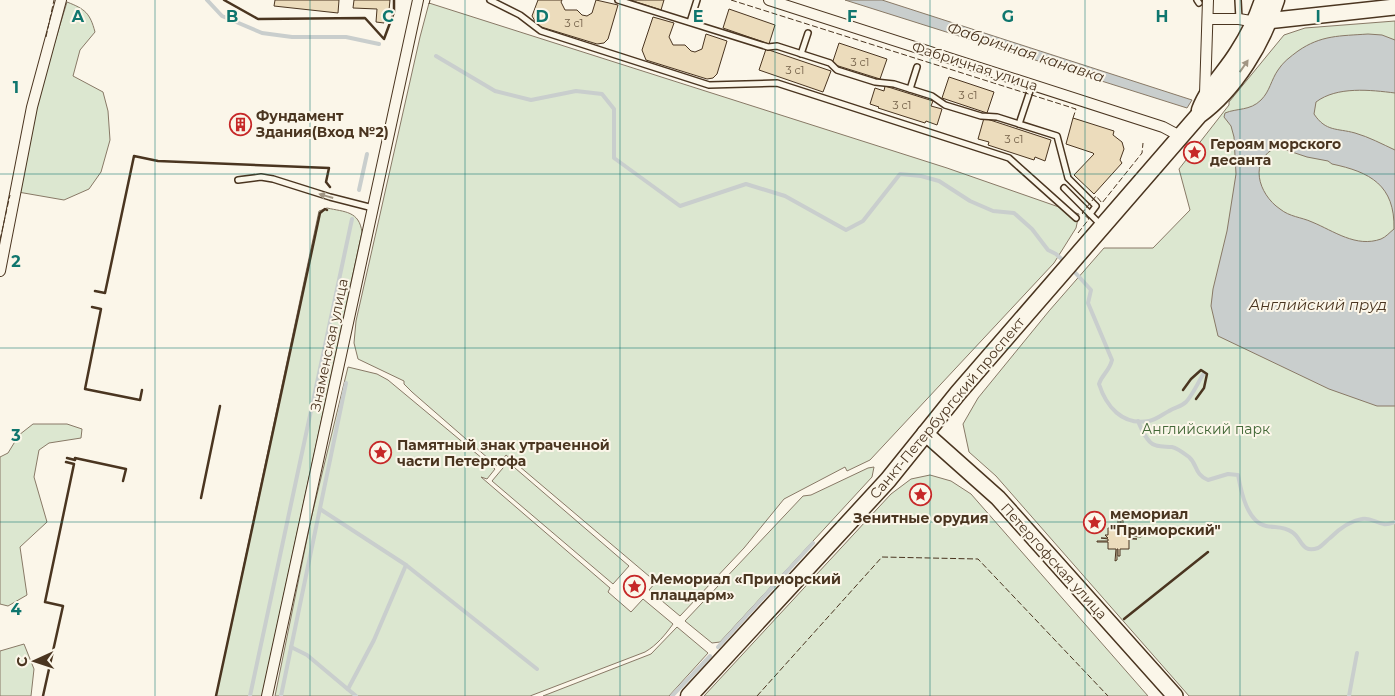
<svg xmlns="http://www.w3.org/2000/svg" width="1395" height="696" font-family="Montserrat,sans-serif">
<style>
.green{fill:#dce7d0;stroke:#887966}
.water{fill:#c9cecd;stroke:#887966;fill-rule:evenodd}
.lines{fill:none;stroke-linecap:round;stroke-linejoin:round}
.stream{stroke:#c9cecd;stroke-width:4}
.building{fill:#ecdcbc;stroke:#4a3520}
.lane-casing{stroke:#4a3520;stroke-width:8}
.street-casing{stroke:#4a3520;stroke-width:12}
.secondary-casing{stroke:#4a3520;stroke-width:18}
.primary-casing{stroke:#4a3520;stroke-width:19}
.lane{stroke:#fbf6e9;stroke-width:5}
.street{stroke:#fbf6e9;stroke-width:10}
.secondary{stroke:#fbf6e9;stroke-width:15}
.primary{stroke:#fbf6e9;stroke-width:16}
.fence{stroke:#4a3520;stroke-width:1;stroke-dasharray:6 2.5;stroke-linecap:butt}
.wall{stroke:#4a3520;stroke-width:2.5}
.oneway{fill:#a29684}
.grid{fill:none;stroke:#0f766e;stroke-width:1;stroke-opacity:0.55}
.labels{text-anchor:middle;dominant-baseline:central;stroke-width:4;stroke-linejoin:round;paint-order:stroke}
.number-label{font-size:11px;fill:#725f47}
.street-label{font-size:14px;fill:#4a3520;stroke:#fbf6e9}
.poi-label{font-size:14px;font-weight:bold;fill:#4a3520;stroke:#fbf6e9;text-anchor:start}
.park-label{font-size:14px;fill:#436837;stroke:#fbf6e9}
.water-label{font-size:15px;font-style:italic;fill:#4a3520;stroke:#fbf6e9}
.grid-label{font-size:16px;text-anchor:middle;font-weight:bold;fill:#0f766e;stroke:#fbf6e9;stroke-width:4;stroke-linejoin:round;paint-order:stroke}
</style>
<rect width="100%" height="100%" fill="#fbf6e9"/>
<g class="green">
<path d="M67,2C85,9 90,13 95,32L80,50L73,76L103,92L108,111L110,140L101,172L89,189L64,200L18,192L42,84Z"/>
<polygon points="429,3 947,168 1079,214 1076,228 1054,263 870,460 847,471 845,467 784,499 744,548 680,616 649,590 656,582 506,455 497,466 412,392 404,384 404,381 358,359 354,343 356,321 420,37"/>
<polygon points="1395,21 1395,696 1189,696 996,476 969,452 963,424 978,398 1049,311 1104,248 1153,248 1190,210 1179,169 1229,105 1229,102 1284,35 1305,28"/>
<path d="M327,208C345,212 359,211 362,232L262,696H216L319,211Z"/>
<path d="M348,367L377,374L388,380L495,469L487,479L481,477L610,588L608,592L631,612L643,599L673,624C665,635 657,645 645,652L530,696H275L311,519Z"/>
<polygon points="33,424 67,424 82,429 81,438 49,443 39,450 34,477 47,522 20,547 27,595 8,606 0,604 0,457 8,453 19,435"/>
<polygon points="508,462 629,566 613,584 492,481"/>
<polygon points="874,467 872,477 720,642 712,643 685,621 803,496 811,495 868,468"/>
<polygon points="930,475 951,481 971,494 1148,696 704,696 891,494 911,479"/>
<polygon points="677,627 708,653 669,696 543,696 651,654"/>
<polygon points="24,644 34,669 31,696 0,696 0,651"/>
</g>
<g class="water">
<polygon points="845,0 882,0 1192,100 1187,108"/>
<path d="M1368,34L1382,35L1395,40V93C1371,90 1337,86 1316,102L1314,114C1326,132 1337,128 1355,133C1369,137 1382,144 1395,150V406H1377L1329,389L1218,336L1211,306L1213,289L1227,231L1236,174L1234,137L1231,126L1224,117L1225,113C1237,108 1250,111 1261,100C1270,91 1271,80 1278,70C1283,62 1290,57 1298,51C1321,35 1340,36 1368,34ZM1277,147L1307,157L1328,161L1332,164C1370,172 1395,185 1394,229C1390,232 1386,237 1381,239C1356,248 1334,231 1312,222C1301,217 1290,217 1280,209C1258,194 1248,160 1277,147Z"/>
</g>
<g class="lines">
<g class="stream">
<polyline points="207,0 222,16 262,33 292,37 346,37 379,44"/>
<polyline points="436,56 495,91 531,100 576,91 602,94 614,109 614,158 680,206 746,184 785,196 846,230 863,221 900,174 921,176 939,181 970,201 993,211 1014,213 1032,229 1048,250 1056,254 1066,263"/>
<polyline points="359,190 367,154"/>
<path d="M1071,268L1091,290L1088,303L1112,360C1109,372 1102,374 1099,384C1106,406 1122,426 1149,421C1156,420 1163,414 1169,411C1175,407 1181,407 1186,402C1194,393 1198,382 1204,373"/>
<path d="M1138,421C1141,428 1144,436 1150,442C1155,448 1165,446 1172,447C1177,448 1185,454 1189,457C1198,465 1194,474 1208,480L1228,474L1238,475C1241,491 1247,522 1266,526C1276,528 1283,526 1292,532C1302,538 1301,554 1318,548C1322,546 1326,541 1330,538C1339,529 1349,521 1362,519C1370,517 1376,523 1384,524C1387,525 1392,523 1395,522"/>
<polyline points="320,509 406,565 374,640 348,689"/>
<polyline points="406,565 537,669"/>
<polyline points="291,647 307,655 356,696"/>
<polyline points="718,647 813,543"/>
<polyline points="250,696 352,219"/>
<polyline points="281,696 346,383"/>
<polyline points="672,696 710,656"/>
<polyline points="1349,696 1357,653"/>
</g>
</g>
<g class="building">
<polygon points="275,0 339,0 338,13 274,6"/>
<polygon points="354,0 390,0 389,10 385,10 384,23 376,22 377,9 353,8"/>
<polygon points="538,0 562,0 561,2 565,10 577,10 582,15 587,16 592,13 596,0 618,5 608,39 604,43 597,44 538,26 532,16"/>
<polygon points="630,0 664,0 661,10"/>
<polygon points="729,9 775,25 769,44 723,28"/>
<polygon points="653,17 674,23 669,37 673,45 685,45 691,51 695,52 702,49 706,34 727,41 717,74 713,78 707,79 646,60 642,50"/>
<polygon points="839,43 887,59 880,79 832,64"/>
<polygon points="766,49 831,71 823,92 759,70"/>
<polygon points="949,77 994,92 987,113 942,98"/>
<polygon points="885,86 933,101 931,106 942,109 937,125 926,121 925,123 878,108 879,107 870,104 875,88 884,91"/>
<polygon points="237,118 246,120 243,131 234,129"/>
<polygon points="984,118 1051,140 1045,161 1035,157 1034,160 988,145 989,142 978,139"/>
<polygon points="1073,118 1114,131 1113,135 1122,142 1124,149 1120,160 1122,163 1094,194 1074,175 1094,154 1093,153 1066,144"/>
<polygon points="1121,517 1123,517 1123,528 1129,528 1129,535 1141,535 1141,537 1129,536 1129,538 1137,539 1129,539 1129,549 1120,549 1120,556 1118,556 1118,549 1117,549 1117,560 1115,561 1116,549 1108,549 1108,542 1097,542 1097,541 1108,541 1108,539 1101,538 1108,538 1105,535 1108,535 1108,528 1116,528 1116,525 1118,528 1118,520 1120,520 1120,528 1121,528"/>
</g>
<g class="lines">
<defs>
<g id="lane">
<polyline points="490,0 520,15 541,31 709,85 777,83 1009,158 1076,218"/>
<polyline points="618,0 768,47 777,46 830,63 837,70 875,82 894,84 932,96 945,105 981,116 997,117 1057,136 1068,178 1096,206 1090,214"/>
<polyline points="1197,0 1199,3"/>
<polyline points="1238,0 1239,19"/>
<polyline points="690,22 697,0"/>
<polyline points="801,54 808,33"/>
<polyline points="910,89 917,67"/>
<polyline points="1019,124 1032,85"/>
<polyline points="238,180 261,177 273,179 330,197 373,208"/>
<polyline points="1064,188 1101,225"/>
</g>
<g id="street">
<polyline points="769,0 1163,127 1180,136"/>
<polyline points="1208,19 1239,19 1256,22"/>
<polyline points="1205,94 1208,0"/>
<polyline points="0,271 32,107 61,0"/>
<polyline points="267,696 418,0"/>
</g>
<g id="secondary">
<polyline points="1257,22 1395,7"/>
<polyline points="925,433 998,498 1175,696"/>
</g>
<g id="primary">
<path d="M1200,110C1208,88 1226,72 1238,52C1249,35 1257,19 1263,0"/>
<path d="M689,696L888,480L958,393L1199,115C1235,89 1263,42 1276,0"/>
</g>
</defs>
<use href="#lane" class="lane-casing"/>
<use href="#street" class="street-casing"/>
<use href="#secondary" class="secondary-casing"/>
<use href="#primary" class="primary-casing"/>
<use href="#lane" class="lane"/>
<use href="#street" class="street"/>
<use href="#secondary" class="secondary"/>
<use href="#primary" class="primary"/>
<g class="fence">
<polyline points="731,0 1076,109 1073,118"/>
<polyline points="429,4 430,0"/>
<polyline points="46,37 54,0"/>
<polyline points="1078,233 1089,219 1082,213 1096,196 1102,203 1142,153 1143,143"/>
<polyline points="0,240 10,195"/>
<polyline points="757,696 882,557 978,559 1108,696"/>
</g>
<g class="wall">
<polyline points="224,0 258,19 365,18 384,39 394,12 394,0"/>
<polyline points="95,291 105,293 134,156 158,161 329,168 326,182 330,187"/>
<polyline points="92,307 101,309 85,389 140,400 142,390"/>
<polyline points="1183,390 1191,379 1201,370 1207,374 1204,388 1196,399"/>
<polyline points="67,458 75,460 75,458 126,469 123,481"/>
<polyline points="201,498 220,406"/>
<polyline points="1124,619 1208,552"/>
<polyline points="43,696 63,606 45,602 74,464 66,462"/>
<polyline points="216,696 320,213 325,209 327,210"/>
</g>
</g>
<defs><path id="oneway-solid" d="M-6-.8H1V-3.2L6.5 0L1 3.2V.8H-6Z" transform="scale(1.25)"/></defs>
<g class="oneway">
<use href="#oneway-solid" transform="translate(1244 66) rotate(-55)"/>
<use href="#oneway-solid" transform="translate(326 196) rotate(-164)"/>
</g>
<path class="grid" d="M155,0V696M310,0V696M465,0V696M620,0V696M775,0V696M930,0V696M1085,0V696M1240,0V696M0,174H1395M0,348H1395M0,522H1395"/>
<defs>
<symbol id="building-ring" viewBox="-11 -11 22 22"><circle r="9.5" fill="#fbf6e9" stroke="#c62828" stroke-width="1.5"/><path d="M-4-6H4V6H1V3H-1V6H-4ZM-2.5-4.3h1.7v1.8h-1.7ZM.8-4.3h1.7v1.8H.8ZM-2.5-1h1.7V.8h-1.7ZM.8-1h1.7V.8H.8Z" fill="#c62828"/></symbol>
<symbol id="sight-ring" viewBox="-11 -11 22 22"><circle r="9.5" fill="#fbf6e9" stroke="#c62828" stroke-width="1.5"/><path d="M0-6L1.8-2.2L6-1.7L2.9 1.2L3.7 5.4L0 3.3L-3.7 5.4L-2.9 1.2L-6-1.7L-1.8-2.2Z" fill="#c62828"/></symbol>
</defs>
<g fill-rule="evenodd">
<use href="#building-ring" x="228" y="112" width="25" height="25"/>
<use href="#sight-ring" x="1182" y="140" width="25" height="25"/>
<use href="#sight-ring" x="368" y="440" width="25" height="25"/>
<use href="#sight-ring" x="908" y="482" width="25" height="25"/>
<use href="#sight-ring" x="1082" y="510" width="25" height="25"/>
<use href="#sight-ring" x="622" y="574" width="25" height="25"/>
</g>
<g class="labels">
<g class="number-label">
<text x="574" y="23">3 с1</text>
<text x="860" y="62">3 с1</text>
<text x="795" y="70">3 с1</text>
<text x="968" y="95">3 с1</text>
<text x="902" y="105">3 с1</text>
<text x="1014" y="139">3 с1</text>
</g>
<g class="street-label">
<text transform="translate(975 66) rotate(18)">Фабричная улица</text>
<text transform="translate(329 345) rotate(-78)">Знаменская улица</text>
<text transform="translate(947 408) rotate(-50)">Санкт-Петербургский проспект</text>
<text transform="translate(1054 561) rotate(48)">Петергофская улица</text>
</g>
<g class="poi-label">
<text x="256" y="116">Фундамент<tspan x="256" dy="16">Здания(Вход №2)</tspan></text>
<text x="1210" y="144">Героям морского<tspan x="1210" dy="16">десанта</tspan></text>
<text x="397" y="445">Памятный знак утраченной<tspan x="397" dy="16">части Петергофа</tspan></text>
<text x="1110" y="514">мемориал<tspan x="1110" dy="16">"Приморский"</tspan></text>
<text x="921" y="518" text-anchor="middle">Зенитные орудия</text>
<text x="650" y="579">Мемориал «Приморский<tspan x="650" dy="16">плацдарм»</tspan></text>
</g>
<g class="park-label">
<text x="1206" y="429">Английский парк</text>
</g>
<g class="water-label">
<text transform="translate(1026 52) rotate(18)">Фабричная канавка</text>
<text x="1318" y="304">Английский пруд</text>
</g>
</g>
<g class="grid-label">
<text x="78" y="22">A</text>
<text x="232" y="22">B</text>
<text x="388" y="22">C</text>
<text x="542" y="22">D</text>
<text x="698" y="22">E</text>
<text x="852" y="22">F</text>
<text x="1008" y="22">G</text>
<text x="1162" y="22">H</text>
<text x="1318" y="22">I</text>
<text x="16" y="93">1</text>
<text x="16" y="267">2</text>
<text x="16" y="441">3</text>
<text x="16" y="615">4</text>
</g>
<g transform="translate(35 661) rotate(267)" stroke="#fbf6e9" stroke-width="4" paint-order="stroke">
<path d="M0-4L9 19L0 12L-9 19Z" fill="#4a3520"/>
<text y="-8" font-size="14" font-weight="bold" text-anchor="middle" fill="#4a3520">С</text>
</g>
</svg>
